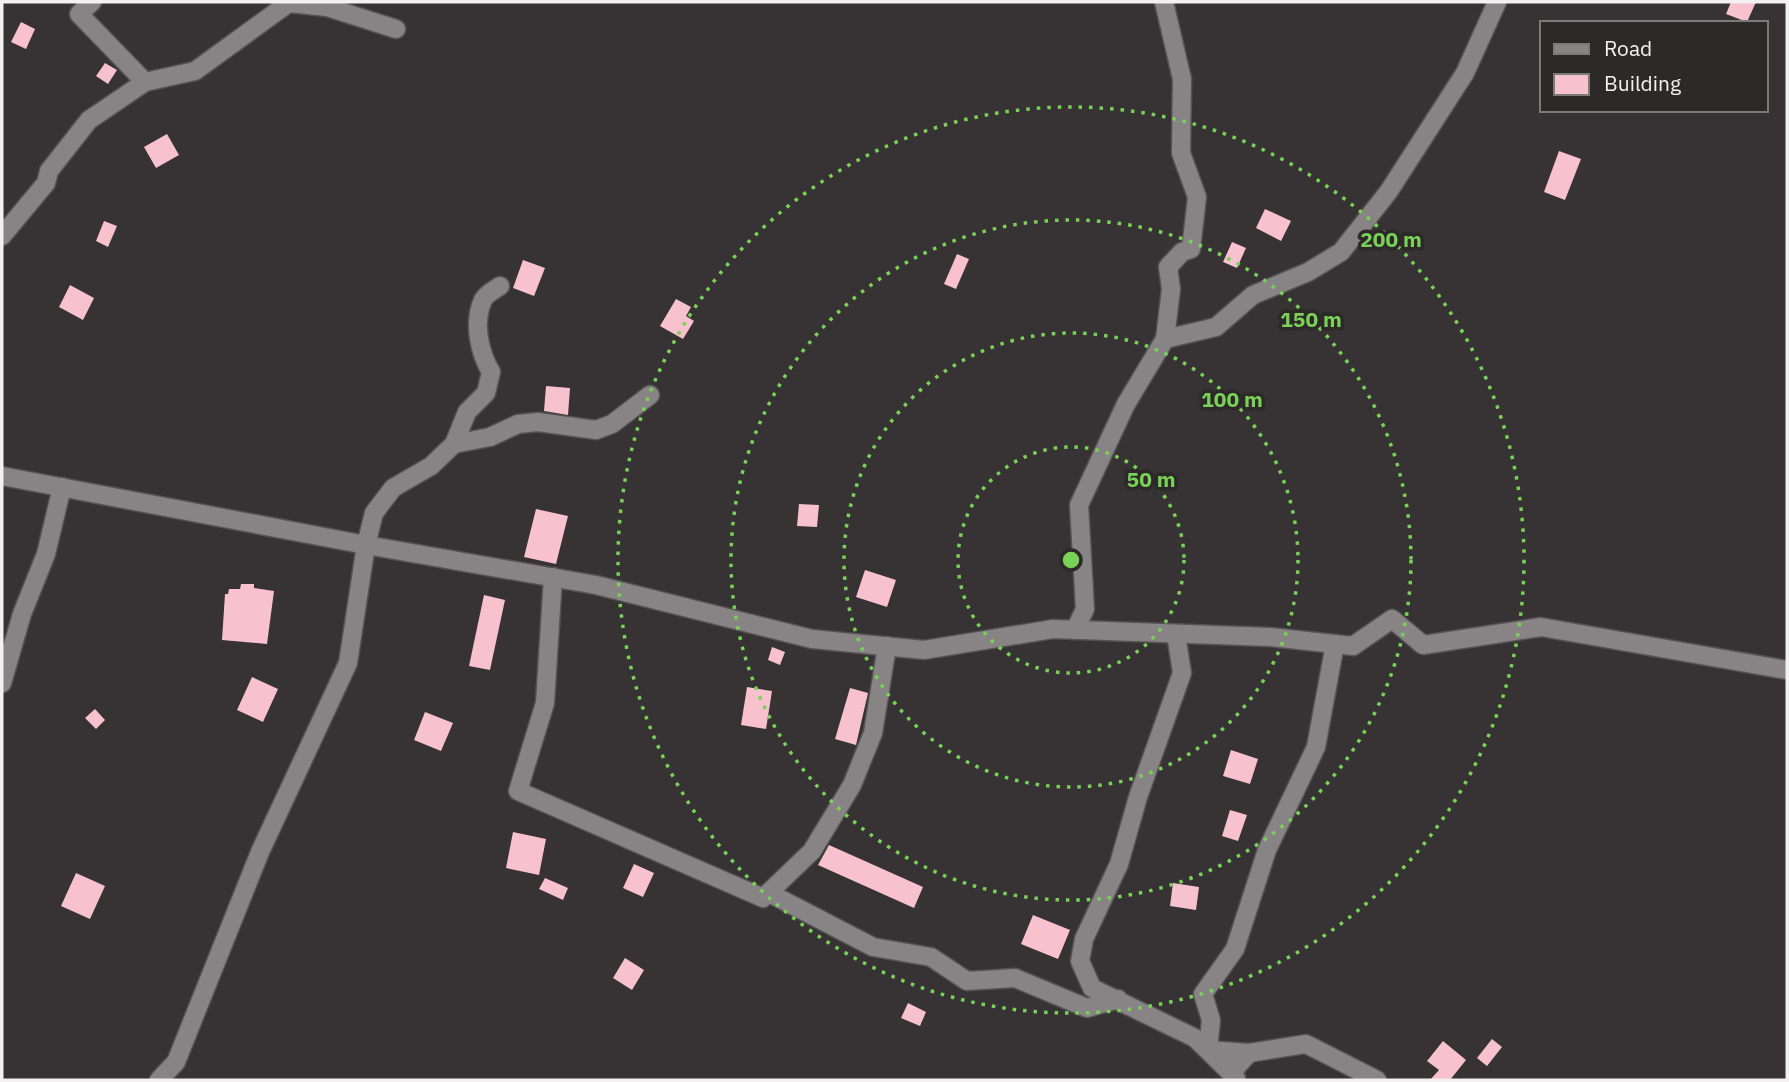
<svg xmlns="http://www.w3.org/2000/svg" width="1789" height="1082" font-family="'IBM Plex Sans',sans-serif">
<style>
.building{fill:#f7c2ce}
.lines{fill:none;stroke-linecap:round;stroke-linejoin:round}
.minor-casing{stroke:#555253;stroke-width:21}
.minor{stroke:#888384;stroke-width:18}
.ring{fill:none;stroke:#79d158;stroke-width:3.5;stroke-dasharray:3.5 7}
.centre{fill:#79d158;stroke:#2d2929;stroke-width:3.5}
.ring-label{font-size:21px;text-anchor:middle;font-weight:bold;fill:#79d158;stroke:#2d2929;stroke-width:7;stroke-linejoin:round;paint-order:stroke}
</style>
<rect width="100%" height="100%" fill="#373233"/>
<g class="building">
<polygon points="1731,2 1756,2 1747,22 1726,14"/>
<polygon points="21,22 35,29 26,49 11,42"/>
<polygon points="105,63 117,70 108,84 96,76"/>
<polygon points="167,134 179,155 156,168 144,147"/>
<polygon points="1559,151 1581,159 1565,200 1544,192"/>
<polygon points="1265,209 1291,221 1281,241 1256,228"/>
<polygon points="104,221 117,226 108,247 96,241"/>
<polygon points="1232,242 1246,248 1237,268 1223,262"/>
<polygon points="957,254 969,259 956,289 944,284"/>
<polygon points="523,260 545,268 534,296 513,288"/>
<polygon points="70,285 94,298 83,320 59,307"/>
<polygon points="676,299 691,307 686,316 694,321 683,339 660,326"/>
<polygon points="546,386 570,388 568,415 544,411"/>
<polygon points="799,504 819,505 817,527 797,526"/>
<polygon points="536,509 568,516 556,564 524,557"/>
<polygon points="865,570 896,580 887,607 856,597"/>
<polygon points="241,584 254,584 254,588 274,591 267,644 222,640 225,594 228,594 229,589 240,589"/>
<polygon points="484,595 505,600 490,670 469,666"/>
<polygon points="772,647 785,652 780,665 768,660"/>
<polygon points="252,677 278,689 263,722 237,710"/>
<polygon points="747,687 772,691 766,729 741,725"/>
<polygon points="850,688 868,693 856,745 835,739"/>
<polygon points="95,709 105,720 96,729 85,718"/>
<polygon points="425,712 453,723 441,751 414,740"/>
<polygon points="1231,750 1258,759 1250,784 1223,776"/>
<polygon points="1230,810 1247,815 1238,841 1222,836"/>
<polygon points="513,832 546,839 539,875 506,868"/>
<polygon points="829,845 923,887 914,908 818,865"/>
<polygon points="634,864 654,873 643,897 623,888"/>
<polygon points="76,873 105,886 90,919 61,906"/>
<polygon points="545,878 568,888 563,900 539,889"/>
<polygon points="1173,883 1199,887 1196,910 1170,906"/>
<polygon points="1033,915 1070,930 1058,959 1021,944"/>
<polygon points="625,958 644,970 632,990 613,978"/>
<polygon points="908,1003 926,1012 920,1026 901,1018"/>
<polygon points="1492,1039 1502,1047 1487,1066 1477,1058"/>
<polygon points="1443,1041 1466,1060 1450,1080 1430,1080 1439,1070 1427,1061"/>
</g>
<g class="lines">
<defs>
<g id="minor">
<polyline points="92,2 79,14 145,82"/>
<polyline points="1164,2 1182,79 1181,153 1197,197 1191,249 1182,252 1168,267 1171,289 1165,339"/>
<polyline points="289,3 327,7 396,29"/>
<polyline points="2,236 46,183 49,171 89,120 145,82 195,71 290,2"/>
<polyline points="454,444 490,437 518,424 538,422 596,430 612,424 650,395"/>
<polyline points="2,476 366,545 596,585 812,639 924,650 1053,629 1270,637 1353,646 1392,619 1423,645 1541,627 1787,670"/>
<polyline points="553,577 545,703 518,791 763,898 812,851 852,785 873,733 887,646"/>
<polyline points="1075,630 1085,609 1079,505 1126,404 1165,339 1216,327 1253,295 1308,272 1341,252 1389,191 1465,73 1497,2"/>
<polyline points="1176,634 1182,673 1138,797 1119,864 1084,939 1080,961 1092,988 1195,1038 1236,1078 1236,1080"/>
<polyline points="2,683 22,614 46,554 62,487"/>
<polyline points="769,893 873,947 931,957 967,981 1015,978 1087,1008 1118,999"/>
<polyline points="1249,1053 1306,1044 1377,1080"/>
<polyline points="1231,1073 1249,1053 1208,1050 1211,1020 1203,994 1235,949 1267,850 1316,747 1335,644"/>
<path d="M159,1080L176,1062L260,852L348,663L366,545L374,513L393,488L431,466L454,444L467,412L486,393L491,372C479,352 473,322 483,300C486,294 494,290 500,286"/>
</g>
</defs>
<use href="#minor" class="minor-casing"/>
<use href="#minor" class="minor"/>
</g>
<g class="ring">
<circle cx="1071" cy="560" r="113"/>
<circle cx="1071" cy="560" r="227"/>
<circle cx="1071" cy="560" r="340"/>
<circle cx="1071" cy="560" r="453"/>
</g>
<circle cx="1071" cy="560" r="10" class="centre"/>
<g class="ring-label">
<text x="1391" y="247">200 m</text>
<text x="1311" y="327">150 m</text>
<text x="1232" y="407">100 m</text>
<text x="1151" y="487">50 m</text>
</g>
<rect width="1789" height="1082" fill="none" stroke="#f3f0f1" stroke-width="7"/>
<rect x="1540" y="21" width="228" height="91" fill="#2d2929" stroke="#7c7979" stroke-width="2"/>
<rect x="1554" y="44" width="35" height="10" fill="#888384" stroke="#7c7979" stroke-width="2"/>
<text x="1604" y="56" font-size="21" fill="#f3f0f1">Road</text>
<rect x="1554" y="74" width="35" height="21" fill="#f7c2ce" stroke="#7c7979" stroke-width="2"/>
<text x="1604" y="91" font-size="21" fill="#f3f0f1">Building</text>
</svg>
